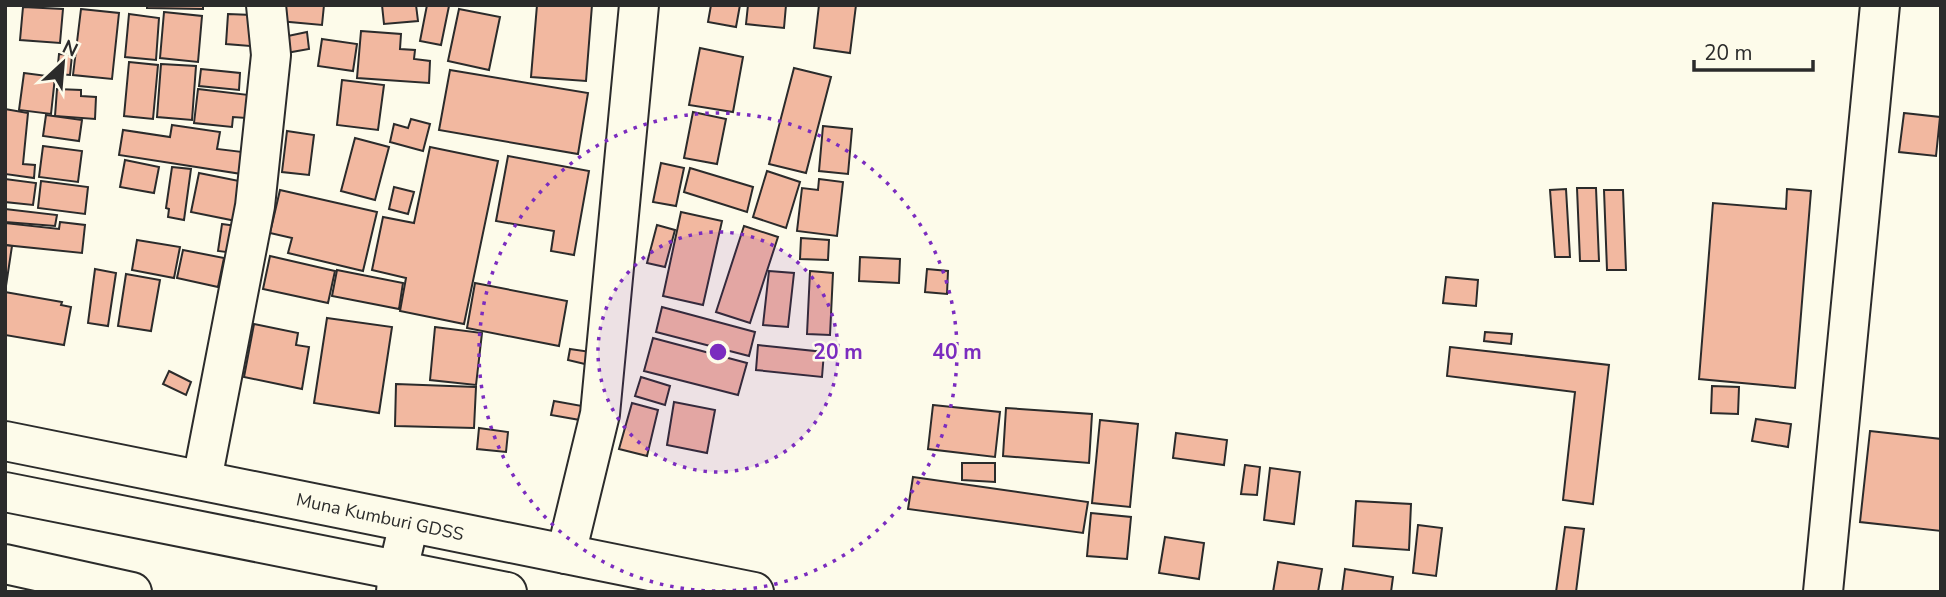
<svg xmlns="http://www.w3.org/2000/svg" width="1946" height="597" font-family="'Nunito Sans',sans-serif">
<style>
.building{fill:#f2b8a0;stroke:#2b2b2b;stroke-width:2}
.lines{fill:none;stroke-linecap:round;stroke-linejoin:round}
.minor-casing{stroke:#2b2b2b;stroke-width:42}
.highway-casing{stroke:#2b2b2b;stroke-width:42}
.minor{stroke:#fdfbea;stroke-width:38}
.highway{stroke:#fdfbea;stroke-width:38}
.ring{fill:none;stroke:#7b2cbf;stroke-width:3.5;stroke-dasharray:3.5 7}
.labels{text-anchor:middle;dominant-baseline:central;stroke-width:5;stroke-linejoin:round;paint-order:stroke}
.street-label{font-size:18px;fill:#2b2b2b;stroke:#fdfbea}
.centre{fill:#7b2cbf;stroke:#fdfbea;stroke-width:3.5}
.ring-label{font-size:21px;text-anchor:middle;font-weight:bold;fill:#7b2cbf;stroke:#fdfbea;stroke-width:5;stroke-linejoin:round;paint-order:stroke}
</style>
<rect width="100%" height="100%" fill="#fdfbea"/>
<g class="building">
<polygon points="147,5 203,5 203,9 147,8"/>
<polygon points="280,5 324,5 322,25 279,21"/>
<polygon points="382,5 416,5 418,21 384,24"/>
<polygon points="427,5 449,6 441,45 420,41"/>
<polygon points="537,5 592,5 586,81 531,77"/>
<polygon points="711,5 740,5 736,27 708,22"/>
<polygon points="748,5 786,5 784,28 746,24"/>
<polygon points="819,5 856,5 850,53 814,48"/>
<polygon points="23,7 63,9 60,43 20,40"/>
<polygon points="81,9 119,13 112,79 73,75"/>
<polygon points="459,9 500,17 489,70 448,61"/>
<polygon points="164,12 202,16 198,62 160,58"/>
<polygon points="129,14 159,18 156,60 125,57"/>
<polygon points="228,14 252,15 250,46 226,44"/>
<polygon points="361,31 401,34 400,49 415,50 414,59 430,61 429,83 357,78"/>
<polygon points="307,32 309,49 286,53 283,37"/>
<polygon points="322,39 357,44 353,71 318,66"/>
<polygon points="700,48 743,57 733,112 689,105"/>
<polygon points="59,54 72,55 70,75 57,74"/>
<polygon points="129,62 158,65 153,119 124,116"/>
<polygon points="161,64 196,66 192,120 157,117"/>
<polygon points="794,68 831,77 806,173 769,164"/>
<polygon points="201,69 240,73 239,90 199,86"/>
<polygon points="450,70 588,93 578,154 439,130"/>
<polygon points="24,73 55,77 51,114 19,110"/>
<polygon points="342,80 384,85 378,130 337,125"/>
<polygon points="57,89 81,90 81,96 96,97 95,119 55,116"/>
<polygon points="198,89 249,95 246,118 233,117 232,127 194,123"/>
<polygon points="5,109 28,113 23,164 35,165 34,178 5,174"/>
<polygon points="693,112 726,119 717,164 684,158"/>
<polygon points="1904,113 1940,117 1936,156 1899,152"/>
<polygon points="46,115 82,120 79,141 43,136"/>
<polygon points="411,119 430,124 423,151 390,142 394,124 408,128"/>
<polygon points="172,125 220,132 217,149 251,153 248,175 119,155 123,130 170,137"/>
<polygon points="823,126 852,129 848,174 819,171"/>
<polygon points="287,131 314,135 309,175 282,172"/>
<polygon points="355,138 389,147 375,200 341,191"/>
<polygon points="43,146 82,151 78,182 39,177"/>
<polygon points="430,147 498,161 464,324 400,311 406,278 372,270 383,217 414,223"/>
<polygon points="508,156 589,171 574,255 551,251 554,231 496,221"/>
<polygon points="125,160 159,167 154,193 120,187"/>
<polygon points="661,163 684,168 676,206 653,202"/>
<polygon points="172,167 191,169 184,220 168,217 169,209 166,208"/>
<polygon points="690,168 753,187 747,212 684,192"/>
<polygon points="767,171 800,182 786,228 753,217"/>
<polygon points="199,173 244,182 236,221 191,212"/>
<polygon points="5,179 36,183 33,205 5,202"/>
<polygon points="819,179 843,182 837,236 797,231 802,188 818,190"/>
<polygon points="41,181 88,187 85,214 38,208"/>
<polygon points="394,187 414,192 408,214 389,209"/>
<polygon points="1577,188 1596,188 1599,261 1580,261"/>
<polygon points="1566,189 1570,257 1555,257 1550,190"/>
<polygon points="1787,189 1811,191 1795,388 1699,379 1713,203 1786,209"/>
<polygon points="280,190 377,212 363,271 288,253 292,238 270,233"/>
<polygon points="1604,190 1623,190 1626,270 1607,270"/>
<polygon points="5,209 57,215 55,226 5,222"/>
<polygon points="681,212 722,221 703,305 663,296"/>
<polygon points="60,222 85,225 82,253 5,245 5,223 59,229"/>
<polygon points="222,224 237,226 234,253 218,251"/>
<polygon points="657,225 675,230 665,267 647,263"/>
<polygon points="744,226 778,237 750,323 716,312"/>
<polygon points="801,238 829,240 828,260 800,259"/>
<polygon points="137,240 180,247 174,278 132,270"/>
<polygon points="5,245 12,246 6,286 5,285"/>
<polygon points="183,250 224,258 218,287 177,278"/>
<polygon points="270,256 335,271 328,303 263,289"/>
<polygon points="860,257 900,259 899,283 859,281"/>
<polygon points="95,269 116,273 108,326 88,323"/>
<polygon points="927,269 948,271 947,294 925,292"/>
<polygon points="337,270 403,283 399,309 332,296"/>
<polygon points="769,271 794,273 788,327 763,325"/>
<polygon points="810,271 833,273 830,335 807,334"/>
<polygon points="126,274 160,280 151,331 118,326"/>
<polygon points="1446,277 1478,280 1476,306 1443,303"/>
<polygon points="475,283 567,301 559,346 467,328"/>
<polygon points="5,292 62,302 61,305 71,307 64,345 5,335"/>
<polygon points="662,307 755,332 749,356 656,332"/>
<polygon points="327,318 392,327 379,413 314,403"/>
<polygon points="254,324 298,333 296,345 309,347 302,389 244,377"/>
<polygon points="435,327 482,333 476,385 430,380"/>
<polygon points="1485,332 1512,334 1511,344 1484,341"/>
<polygon points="653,338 747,363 738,395 644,371"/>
<polygon points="758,345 824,352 822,377 756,370"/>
<polygon points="1450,347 1609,365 1593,504 1563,500 1575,392 1447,376"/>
<polygon points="570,349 591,352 589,365 568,360"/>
<polygon points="169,371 191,382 186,395 163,384"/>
<polygon points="641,377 670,386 665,405 635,396"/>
<polygon points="396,384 476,387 474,428 395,426"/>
<polygon points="1712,386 1739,387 1738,414 1711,413"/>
<polygon points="554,401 582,406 580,420 551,415"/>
<polygon points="674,402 715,410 707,453 667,445"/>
<polygon points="632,403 658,410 647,456 619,449"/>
<polygon points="933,405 1000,412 995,457 928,449"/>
<polygon points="1006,408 1092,414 1089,463 1003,456"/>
<polygon points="1756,419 1791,424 1788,447 1752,441"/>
<polygon points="1100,420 1138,424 1130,507 1092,503"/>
<polygon points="479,428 508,432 506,452 477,449"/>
<polygon points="1870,431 1941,439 1941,531 1860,522"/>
<polygon points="1176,433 1227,440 1224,465 1173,458"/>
<polygon points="962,463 995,463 995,482 962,480"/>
<polygon points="1245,465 1260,467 1257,495 1241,494"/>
<polygon points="1270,468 1300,472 1294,524 1264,520"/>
<polygon points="913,477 1088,502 1083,533 908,509"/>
<polygon points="1356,501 1411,504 1409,550 1353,546"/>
<polygon points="1091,513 1131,517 1127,559 1087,556"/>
<polygon points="1418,525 1442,528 1436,576 1413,573"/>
<polygon points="1565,527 1584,529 1576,592 1556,592"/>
<polygon points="1165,537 1204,543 1199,579 1159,573"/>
<polygon points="1278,562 1322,569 1318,592 1273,592"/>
<polygon points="1345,569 1393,577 1391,592 1342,592"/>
</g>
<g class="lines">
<defs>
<g id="minor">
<polyline points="202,480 255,206 271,55 266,5"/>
<polyline points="566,554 600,414 639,5"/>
<polyline points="5,564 132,592"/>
<polyline points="396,592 398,570 409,523"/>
<polyline points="1823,592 1880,5"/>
</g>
<g id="highway">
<polyline points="5,441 754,592"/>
<polyline points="5,492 507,592"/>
</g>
</defs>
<use href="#minor" class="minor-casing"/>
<use href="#highway" class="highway-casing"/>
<use href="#minor" class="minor"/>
<use href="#highway" class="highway"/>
</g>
<circle cx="718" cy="352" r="120" fill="#7b2cbf" fill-opacity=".12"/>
<g class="ring">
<circle cx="718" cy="352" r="120"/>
<circle cx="718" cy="352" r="239"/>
</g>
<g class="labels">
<g class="street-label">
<text transform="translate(380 517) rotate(12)">Muna Kumburi GDSS</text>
</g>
</g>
<circle cx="718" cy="352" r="10" class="centre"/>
<g class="ring-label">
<text x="838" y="359">20 m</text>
<text x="957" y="359">40 m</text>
</g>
<rect width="1946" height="597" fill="none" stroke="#2b2b2b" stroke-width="14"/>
<g transform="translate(63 63) rotate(26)" stroke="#fdfbea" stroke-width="5" paint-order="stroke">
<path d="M0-5L12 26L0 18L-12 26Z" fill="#2b2b2b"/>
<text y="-10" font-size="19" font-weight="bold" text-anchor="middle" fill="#2b2b2b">N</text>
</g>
<path d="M1694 60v10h119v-10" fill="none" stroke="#2b2b2b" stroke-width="3.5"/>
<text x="1704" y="60" font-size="21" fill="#2b2b2b" stroke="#fdfbea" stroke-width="5" paint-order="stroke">20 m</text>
</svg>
